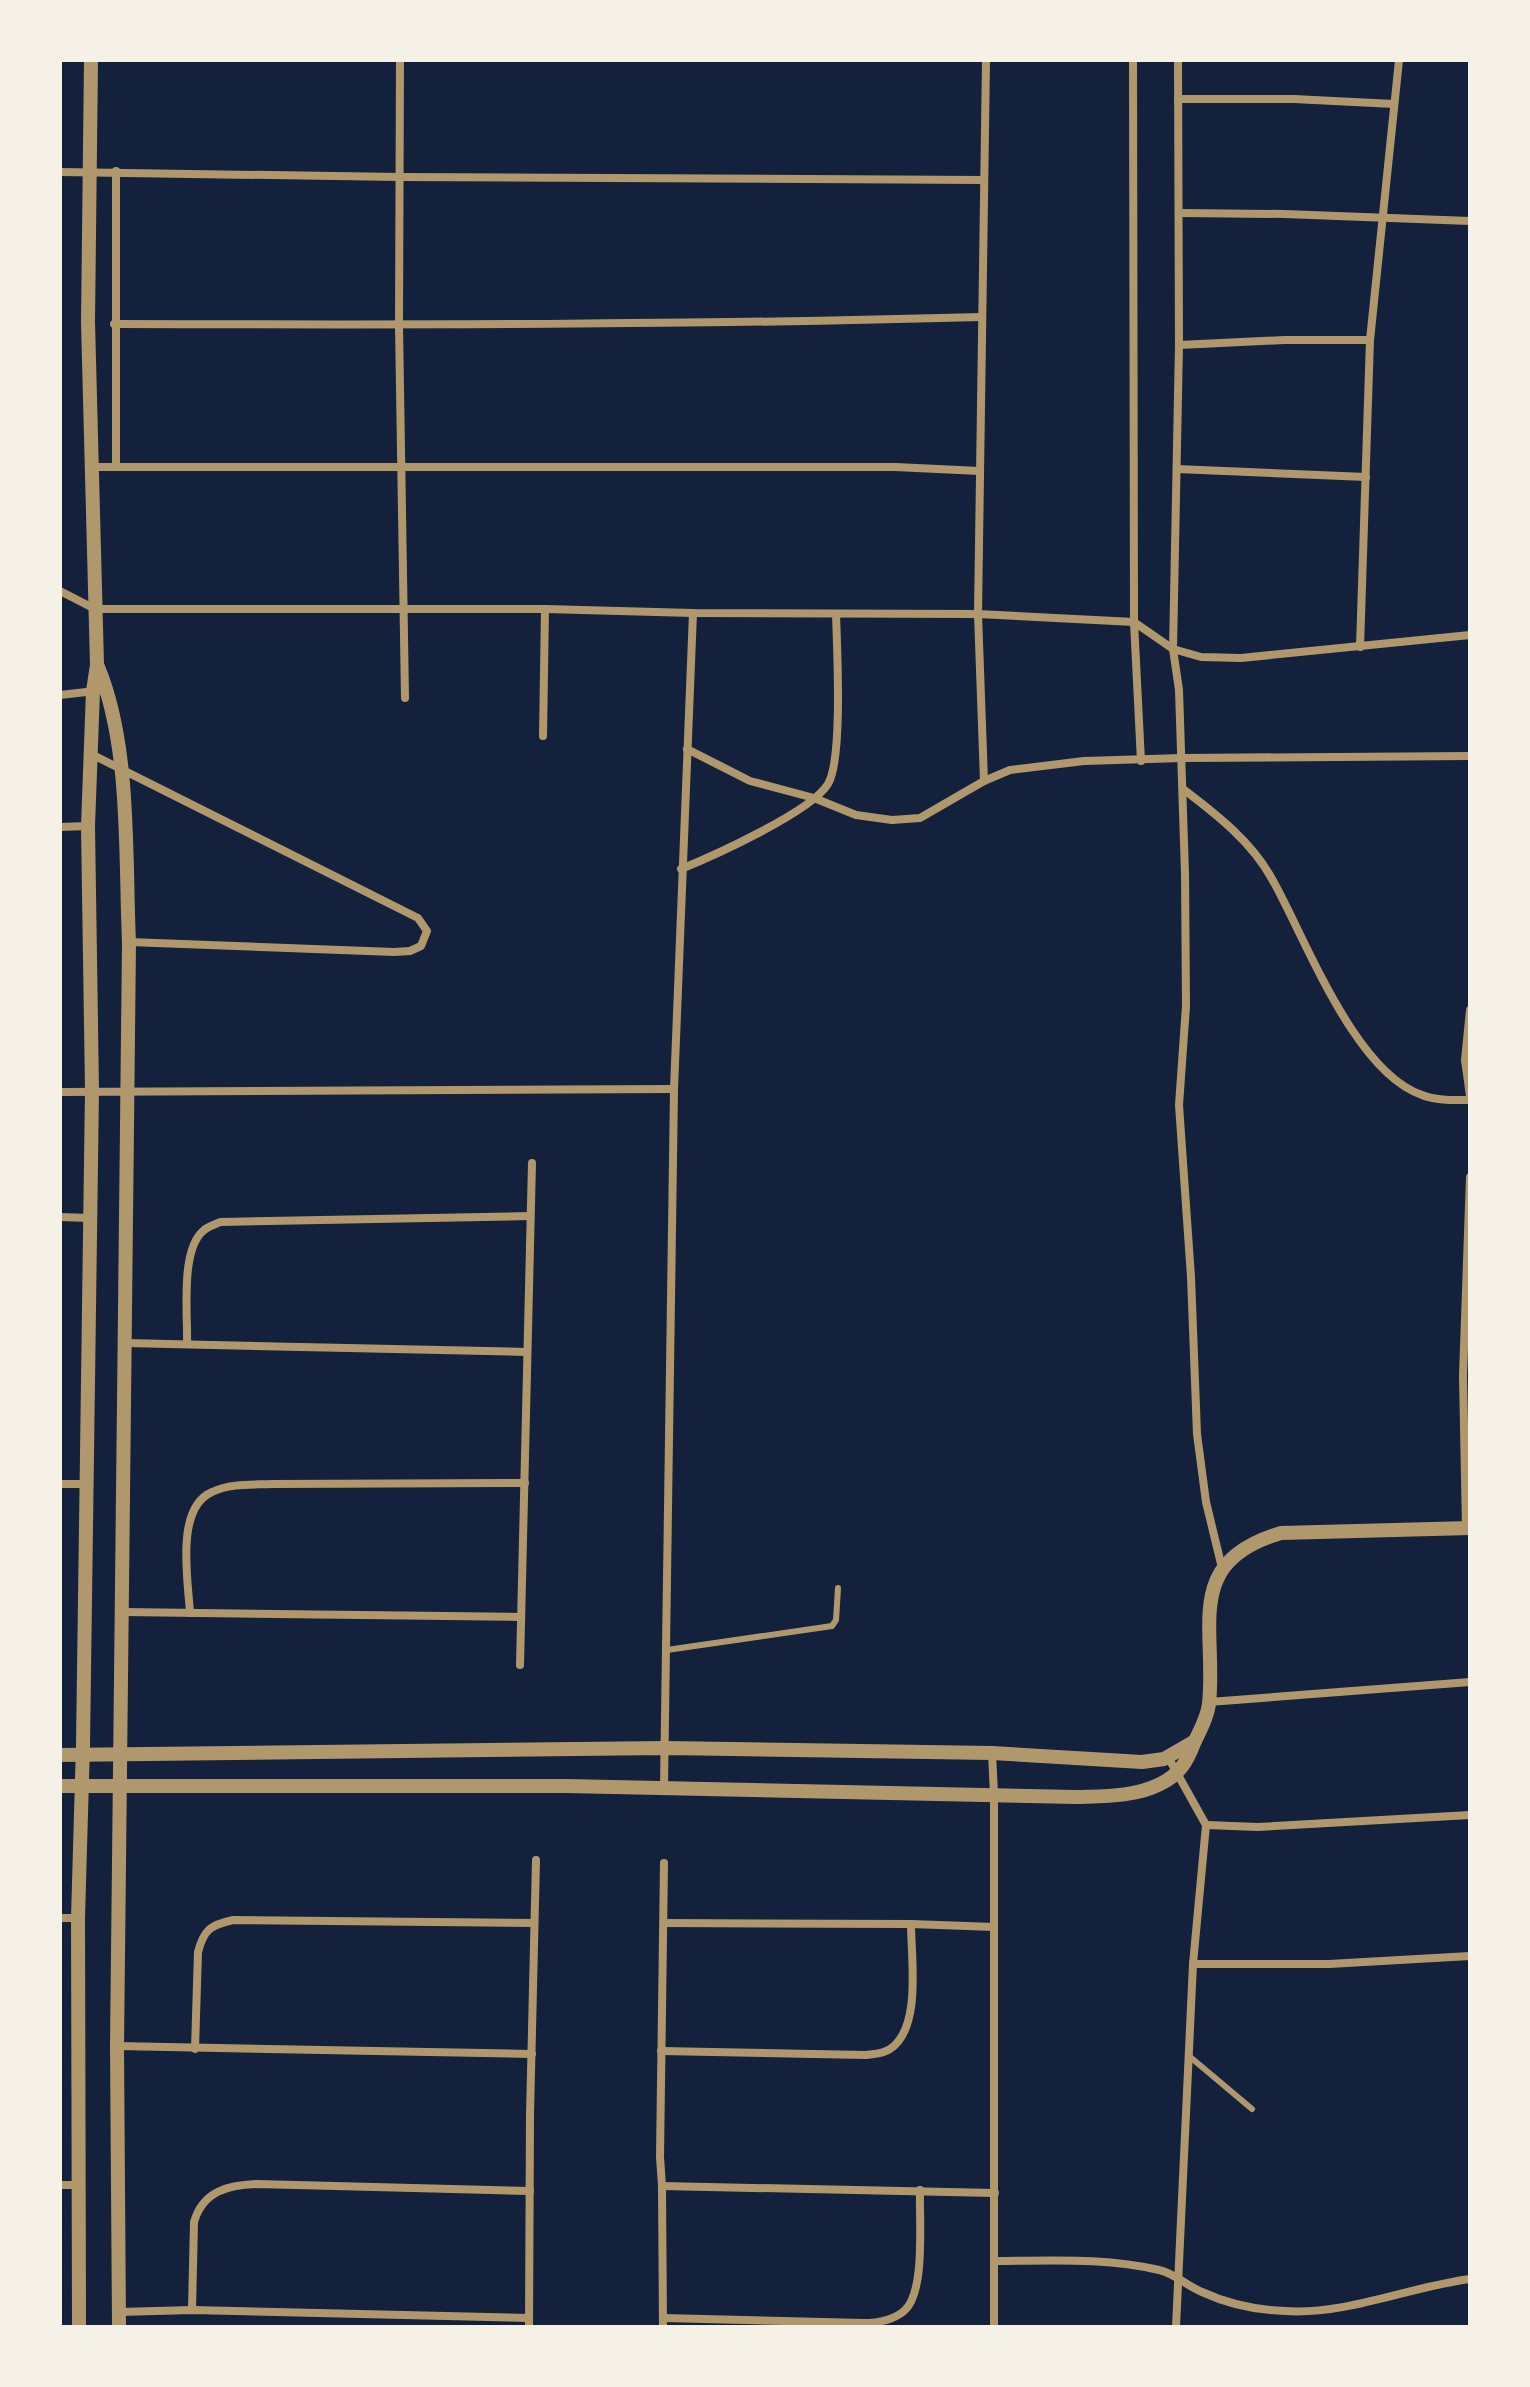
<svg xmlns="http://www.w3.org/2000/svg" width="1530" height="2387" font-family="'Public Sans',sans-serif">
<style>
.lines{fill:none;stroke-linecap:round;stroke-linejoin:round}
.service{stroke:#b1986c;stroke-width:6}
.minor{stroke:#b1986c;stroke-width:8}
.tertiary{stroke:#b1986c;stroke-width:14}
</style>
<rect width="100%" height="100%" fill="#14213d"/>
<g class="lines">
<g class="service">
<polyline points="667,1650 832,1626 836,1620 838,1588"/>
<polyline points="1189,2056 1252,2109"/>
</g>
<g class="minor">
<polyline points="400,60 399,325 405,698"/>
<polyline points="1133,60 1134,622 1141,761"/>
<polyline points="1178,60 1179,345 1173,649 1179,690 1185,873 1186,1006 1179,1105 1191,1277 1197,1434 1206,1502 1222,1568"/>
<polyline points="1178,99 1294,99 1394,104"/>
<polyline points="60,172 400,177 984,180"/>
<polyline points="1180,213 1284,214 1470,221"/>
<path d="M114,324C403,325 693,325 982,317"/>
<polyline points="1179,345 1284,340 1370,340"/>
<polyline points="92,467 895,467 980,471"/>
<polyline points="116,467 116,171"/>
<polyline points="1177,469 1366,477"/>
<polyline points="60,591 95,609 545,609 693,613 978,614 1134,622 1173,649 1201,657 1241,658 1470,635"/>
<polyline points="1360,647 1370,340 1399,60"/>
<polyline points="60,695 95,691"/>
<polyline points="543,736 545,609"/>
<polyline points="687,749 750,781 814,798 856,815 892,820 920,818 984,781 1010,770 1084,761 1182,758 1470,756"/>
<polyline points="91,754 410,914 418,918 427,931 421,946 410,951 394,952 129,942"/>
<polyline points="984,781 978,614 986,60"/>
<path d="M1183,789C1216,814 1252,842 1272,879C1305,937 1354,1072 1422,1095C1437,1101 1454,1100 1470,1100"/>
<polyline points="60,827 88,826"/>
<path d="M681,869C713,856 811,812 828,784C843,759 837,648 836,614"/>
<polyline points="1470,1010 1465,1060 1470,1096"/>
<polyline points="60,1092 674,1089"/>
<polyline points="60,1217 89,1218"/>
<polyline points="125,1343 527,1352"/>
<path d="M187,1344C188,1316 180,1251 203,1231C207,1227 214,1225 220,1222L530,1216"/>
<polyline points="60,1484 86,1484"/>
<polyline points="1466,1528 1463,1376 1470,1177"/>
<polyline points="123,1612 521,1617"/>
<path d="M190,1613C188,1580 175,1508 212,1492C231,1483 253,1485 273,1484L525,1483"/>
<polyline points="520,1665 532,1163"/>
<polyline points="1209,1702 1470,1682"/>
<polyline points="992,1753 994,1794 994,2327"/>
<polyline points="1168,1757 1206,1825 1193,1964 1176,2327"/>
<polyline points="664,1788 674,1089 693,613"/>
<polyline points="1206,1825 1258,1827 1470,1815"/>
<polyline points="60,1918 78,1918"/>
<polyline points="664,1923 911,1924 994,1927"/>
<polyline points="1193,1964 1329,1964 1470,1956"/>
<polyline points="117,2046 532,2054"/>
<path d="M195,2049L198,1952C204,1929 211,1925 233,1920L533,1923"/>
<path d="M661,2051L866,2055C874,2054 883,2054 890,2049C922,2028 911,1958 911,1924"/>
<polyline points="60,2185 78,2185"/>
<polyline points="662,2186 995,2193"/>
<path d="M995,2261C1049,2261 1105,2257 1159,2270C1174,2273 1187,2286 1202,2292C1228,2304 1256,2310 1285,2311C1348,2315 1408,2287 1470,2279"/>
<path d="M192,2310L194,2222C203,2191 228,2185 257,2184L530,2191"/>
<polyline points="119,2312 192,2310 529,2318"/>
<path d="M663,2318L863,2323C877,2323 892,2321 904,2311C926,2293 919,2219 920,2190"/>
<polyline points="529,2327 530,2115 536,1860"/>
<polyline points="663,2327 662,2186 660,2157 664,1863"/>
</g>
<g class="tertiary">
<path d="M98,667C131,746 125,856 129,942L117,2046L119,2327"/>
<polyline points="60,1755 666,1748 992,1753 1142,1762 1164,1759 1195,1741"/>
<path d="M60,1786H566L1076,1797C1103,1796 1135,1797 1160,1784C1179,1775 1187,1762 1194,1743C1200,1730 1207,1719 1209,1704C1217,1627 1182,1562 1281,1533L1470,1528"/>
<polyline points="79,2327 78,1918 83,1745 92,1090 88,826 93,691 97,665 88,322 91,60"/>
</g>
</g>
<rect width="1530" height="2387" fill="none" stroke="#f6f1e7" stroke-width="124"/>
</svg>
